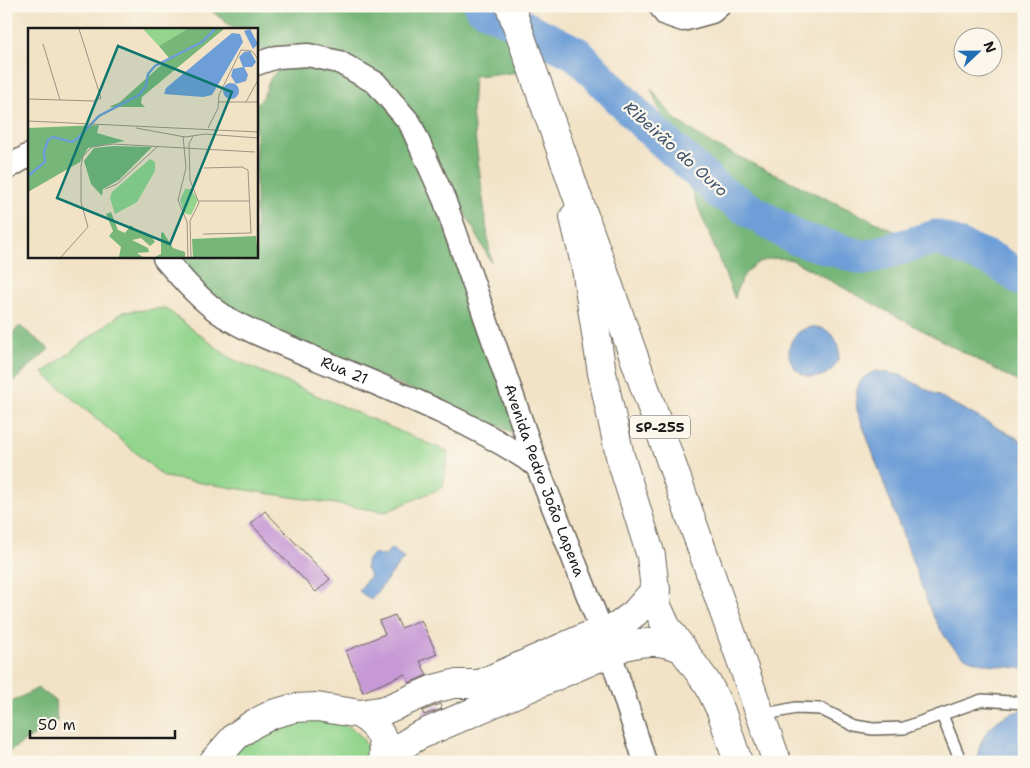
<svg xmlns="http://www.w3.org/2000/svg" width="1030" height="768" font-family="'Shantell Sans',sans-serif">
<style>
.green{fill:#93d58d;stroke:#587854}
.forest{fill:#76b678;stroke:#49694a}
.water{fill:#6d9ed7;stroke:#445d7a}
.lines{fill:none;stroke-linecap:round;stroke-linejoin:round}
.river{stroke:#6d9ed7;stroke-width:35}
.building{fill:#c698d5}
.lane-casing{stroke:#676258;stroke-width:14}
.street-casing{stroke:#676258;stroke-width:25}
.secondary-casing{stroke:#676258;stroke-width:30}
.highway-casing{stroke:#676258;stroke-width:30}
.lane{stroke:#fff;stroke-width:11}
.street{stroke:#fff;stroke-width:22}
.secondary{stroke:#fff;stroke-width:28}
.highway{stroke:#fff;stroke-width:28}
.labels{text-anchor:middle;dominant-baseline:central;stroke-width:4.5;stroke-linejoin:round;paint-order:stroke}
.shield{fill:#fbf7ec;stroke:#5f5e5a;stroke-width:1}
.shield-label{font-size:14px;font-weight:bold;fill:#1c1c1c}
.street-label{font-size:15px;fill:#1c1c1c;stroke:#fbf7ec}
.water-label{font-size:16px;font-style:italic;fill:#405670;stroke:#fbf7ec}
.inset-river{fill:none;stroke:#6d9ed7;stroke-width:2.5}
.inset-road{fill:none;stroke:#9c9383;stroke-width:1}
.view{fill:#0f766e;fill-opacity:0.15;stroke:#0f766e;stroke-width:2.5}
.inset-edge{fill:none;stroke:#1c1c1c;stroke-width:2.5}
</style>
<rect width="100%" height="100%" fill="#fbf7ec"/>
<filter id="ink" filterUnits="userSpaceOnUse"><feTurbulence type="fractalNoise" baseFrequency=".02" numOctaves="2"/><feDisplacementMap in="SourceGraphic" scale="10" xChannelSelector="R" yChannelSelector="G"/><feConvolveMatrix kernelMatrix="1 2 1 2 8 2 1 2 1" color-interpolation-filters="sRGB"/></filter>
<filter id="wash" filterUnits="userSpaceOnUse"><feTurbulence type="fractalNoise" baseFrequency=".0096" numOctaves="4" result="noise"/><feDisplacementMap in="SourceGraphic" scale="20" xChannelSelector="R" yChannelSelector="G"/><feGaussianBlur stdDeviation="1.12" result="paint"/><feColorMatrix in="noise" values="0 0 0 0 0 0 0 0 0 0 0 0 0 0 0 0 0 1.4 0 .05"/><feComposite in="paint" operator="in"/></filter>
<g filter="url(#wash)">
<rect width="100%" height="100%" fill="#f2e3c7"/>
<g class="green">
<polygon points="165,308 230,358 448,452 443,487 386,512 164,477 43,373 123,312"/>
<path d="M299,719C332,722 366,719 370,762H225L258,732Z"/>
</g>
<g class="forest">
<polygon points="206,6 499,6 523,72 474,76 472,112 491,262 413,115 331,52 286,44 264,52 256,46 256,29 234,29"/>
<path d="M293,64C325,67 357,74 380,98C417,138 434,201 453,252C475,313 497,374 519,435L249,321L217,299L172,256H256V104C273,93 259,74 293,64Z"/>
<path d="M651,89L676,120L710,143L1024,293V385L792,260C762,253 740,268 735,299Z"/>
<polygon points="20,326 49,349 6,388 6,339"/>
<polygon points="38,688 55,700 57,721 10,751 6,762 6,705"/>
</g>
<g class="water">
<circle cx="814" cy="352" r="25"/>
<path d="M876,371L900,375L1024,442V669C967,661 959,666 931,612L857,410C855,391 856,378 876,371Z"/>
<polygon points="391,548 404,558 371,600 359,591 370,575 366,569 366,561 374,553 385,556"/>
<path d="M1024,710V762H977C978,735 997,714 1024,710Z"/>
</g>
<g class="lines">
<polyline class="river" points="481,6 577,54 647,126 720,192 796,238 865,258 936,237 997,262 1024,280"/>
</g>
<g id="blocks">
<g class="building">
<polygon points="265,511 330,579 316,592 251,524"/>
<polygon points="395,615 401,628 421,620 437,654 420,661 427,675 409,683 405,674 363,692 346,651 385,634 379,621"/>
<polygon points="440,704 442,709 424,715 422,711"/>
</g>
</g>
</g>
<g filter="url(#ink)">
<use href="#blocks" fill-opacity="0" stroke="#676258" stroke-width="1"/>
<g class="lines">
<defs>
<g id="lane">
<polyline points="761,715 796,708 821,709 855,726 873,729 904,728 982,700 1024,703"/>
<polyline points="942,715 961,762"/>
</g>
<g id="street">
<polyline points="660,6 665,14 683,20 712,12 719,6"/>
<path id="s1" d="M256,64L277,57L308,55L339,62L376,83L410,123L444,199L537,466L610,652L645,762"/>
<polyline points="6,169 29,155"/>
<path id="s2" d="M164,258C182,279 201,301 224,316C252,334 286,345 317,359C391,390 470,420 537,466"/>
</g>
<g id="secondary">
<polyline points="574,217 586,268 602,373 620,456 651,556 657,606 666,626 709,686 721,711 738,762"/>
<path d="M360,714C380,728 386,737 383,762"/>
<polyline points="213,762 235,737 253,724 273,714 294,708 317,707 360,714 385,710 434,689 453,684 480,684 588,636 618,626 635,613 656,589"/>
<path d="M386,762L402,746L418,736L625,646C645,641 661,640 681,648"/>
</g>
<polyline id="highway" points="510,6 777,762"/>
</defs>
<use href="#lane" class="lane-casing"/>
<use href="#street" class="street-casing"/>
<use href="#secondary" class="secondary-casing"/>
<use href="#highway" class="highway-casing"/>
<use href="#lane" class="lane"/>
<use href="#street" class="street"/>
<use href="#secondary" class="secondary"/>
<use href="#highway" class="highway"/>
</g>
</g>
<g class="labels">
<rect class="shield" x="630" y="415.5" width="60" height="23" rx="4"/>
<g class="shield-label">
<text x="660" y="427">SP-255</text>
</g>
<g class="street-label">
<text stroke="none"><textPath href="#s2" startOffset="216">Rua 21</textPath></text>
<text stroke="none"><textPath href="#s1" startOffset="562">Avenida Pedro João Lapena</textPath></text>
</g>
<g class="water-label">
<text transform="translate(676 149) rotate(42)">Ribeirão do Ouro</text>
</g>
</g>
<g transform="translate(28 28)">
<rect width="230" height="230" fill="#f2e3c7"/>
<path d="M115,1H159L131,18ZM122,131L127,134V143L109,174L87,186L82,170L84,164ZM157,161H163L170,172L163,187L156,185L152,172Z" fill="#93d58d"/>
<path d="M159,1H196L114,69L113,75L117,79H81L92,74L141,30L131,18ZM71,97L69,105L97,113L60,120L52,134L0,164V100ZM86,118L124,119L91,152L75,161L74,168L63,156L56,133L66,120ZM83,184L90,202L97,205L103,197L109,204L123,208L127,214L122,218L113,210L104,212L120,220L121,224L109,225L115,229H91L93,219L81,208L85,203L78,186ZM135,204L145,220L157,224V229H127L133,226V205ZM228,208L230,229H165L164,211Z" fill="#76b678"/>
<path d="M222,1L230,16L225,21L216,3ZM204,5L212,6L215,14L184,67L175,69L136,66L138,60ZM222,23L228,34L224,39H216L220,47L218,53L208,56L203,48L205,41L215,39L211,29L216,24ZM195 63a8 8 0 1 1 16 0a8 8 0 1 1-16 0Z" fill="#6d9ed7"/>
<path class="inset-river" d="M0,148L17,134L16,124L20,112L25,109L44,114L49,111L71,88L111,67L118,58L120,46L127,38L174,14L187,1"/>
<path class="inset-road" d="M15,16L32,72M0,71L66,73L73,70L51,1M190,74H230M218,74L230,52M0,93L230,104M108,100L157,109L177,106L230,110M180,100L190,80L191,67L213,22L224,23L230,31M155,108L158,140L150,172L159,194L160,229M77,161L89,156L129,119M171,173H222M175,206L223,205L220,142L214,139L176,140M33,229L60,199L53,174V138L55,128L64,119L85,116L227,124M163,229L162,193L171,175L162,152L161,116L165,108"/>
<path class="view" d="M90,18L204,64L142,216L29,170Z"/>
<rect width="230" height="230" class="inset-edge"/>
</g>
<rect width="1030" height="768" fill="none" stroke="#fbf7ec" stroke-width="25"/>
<g transform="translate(978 52) rotate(68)"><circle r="24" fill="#fbf7ec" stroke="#a29f99"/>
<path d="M0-4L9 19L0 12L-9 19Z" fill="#1f6fb2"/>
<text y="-8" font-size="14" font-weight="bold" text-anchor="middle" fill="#1c1c1c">N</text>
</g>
<path d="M30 730v8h145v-8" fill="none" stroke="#1c1c1c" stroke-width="2.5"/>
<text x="38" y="730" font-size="15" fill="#1c1c1c" stroke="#fbf7ec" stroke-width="4" paint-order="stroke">50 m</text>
</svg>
